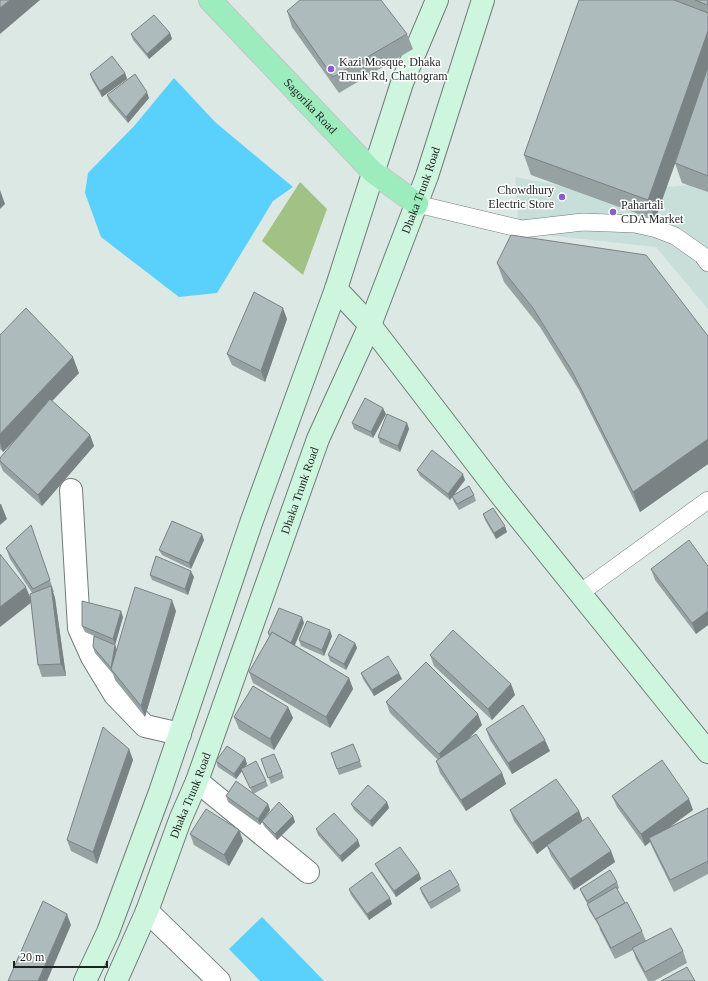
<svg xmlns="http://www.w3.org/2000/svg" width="708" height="981" font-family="Georgia,serif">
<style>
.built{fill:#c8ded8}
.green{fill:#a2c185}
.water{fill:#5ad0fc}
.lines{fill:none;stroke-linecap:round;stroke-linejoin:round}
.service-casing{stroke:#707c79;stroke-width:18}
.minor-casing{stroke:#707c79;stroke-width:24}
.secondary-casing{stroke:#707c79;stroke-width:24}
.primary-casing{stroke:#c4c6c5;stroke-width:24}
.service{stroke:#fff;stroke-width:17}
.minor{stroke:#fff;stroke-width:22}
.secondary{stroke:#cef6de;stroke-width:22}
.primary{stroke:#9decbe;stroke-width:22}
.wall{fill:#96a1a2}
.shaded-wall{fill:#7a8384}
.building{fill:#aebbbc;stroke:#7a8384}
.poi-dot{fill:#875cd6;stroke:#fff;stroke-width:1.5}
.labels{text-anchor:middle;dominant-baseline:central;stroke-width:3;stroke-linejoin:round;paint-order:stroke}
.poi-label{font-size:12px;fill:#1e2221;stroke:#fff;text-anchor:start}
.street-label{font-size:12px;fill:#1e2221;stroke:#fff}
</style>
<rect width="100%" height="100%" fill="#dbe8e4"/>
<polygon class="built" points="708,143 708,309 656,247 519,232 515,177 594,192 692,185"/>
<polygon class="green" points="300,182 327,209 303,275 262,241"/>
<g class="water">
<polygon points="174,78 215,122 293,187 273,201 217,293 179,297 101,237 85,193 88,173 135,125"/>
<polygon points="262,917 324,981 260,981 229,949"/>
</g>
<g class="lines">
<defs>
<g id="service">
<polyline points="417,204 522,229 583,222 635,224 657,229 675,236 702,255 708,263"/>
<polyline points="580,593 708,500"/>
</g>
<g id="minor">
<polyline points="71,490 79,628 92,657 115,695 145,726 180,734"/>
<polyline points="197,781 308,872"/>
<polyline points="147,911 219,981"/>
</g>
<g id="secondary">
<polyline points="336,289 370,325 500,494 708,752"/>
<polyline points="85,981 108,932 160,792 251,523 336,289 402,83 437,0"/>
<path id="s1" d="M116,981L147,911L180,820L197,781L318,439L370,325L427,176L483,0"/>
</g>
<g id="primary">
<path id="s2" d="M210,0L373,172L417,204"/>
</g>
</defs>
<use href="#service" class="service-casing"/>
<use href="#minor" class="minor-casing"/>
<use href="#secondary" class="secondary-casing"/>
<use href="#primary" class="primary-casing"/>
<use href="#service" class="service"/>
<use href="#minor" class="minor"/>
<use href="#secondary" class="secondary"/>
<use href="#primary" class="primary"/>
</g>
<g class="wall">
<polygon points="579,0 708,0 708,192 682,183 675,163 685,136 655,220 531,175 524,155"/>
<polygon points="287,11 407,34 413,49 339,93 292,27"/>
<polygon points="170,33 172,39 149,59 133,40 131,34"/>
<polygon points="125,73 127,79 102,97 92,80 90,74"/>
<polygon points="107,95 149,98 128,123 109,101"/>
<polygon points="497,263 708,336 708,464 640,512 579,390 540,327 504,282"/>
<polygon points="287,319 265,382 232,365 227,354"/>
<polygon points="0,335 79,373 52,401 90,435 94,446 42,506 3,471 0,464 0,458 15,440 3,452 0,449"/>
<polygon points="386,414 373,438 354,429 352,423"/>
<polygon points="407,423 409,429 400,452 380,443 378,437"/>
<polygon points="417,470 465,480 453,495 474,495 476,501 459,510 454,502 452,497 450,500 420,476"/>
<polygon points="483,514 507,532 496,539 485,520"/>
<polygon points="31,525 54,592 53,592 55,598 66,676 42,677 38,665 31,602 26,587 31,602 32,593 10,559 6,548"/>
<polygon points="204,540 191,569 162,555 159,550"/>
<polygon points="708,566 708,625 696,634 655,580 651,569"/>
<polygon points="150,575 194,577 188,595 152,580"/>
<polygon points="176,611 145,717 115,680 113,674 95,653 93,647 94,636 85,632 82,626 123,617 115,645 101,639 115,645 117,650"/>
<polygon points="304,623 295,645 349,678 353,689 330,728 253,683 249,672 269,637 268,633"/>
<polygon points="332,636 324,656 301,646 299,640"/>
<polygon points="355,643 357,648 346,670 330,661 328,655"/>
<polygon points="430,655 511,684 515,695 492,720 434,666"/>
<polygon points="361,673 402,679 374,696 363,679"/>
<polygon points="386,702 482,725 467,740 502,773 506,784 466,811 440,773 436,761 438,760 390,713"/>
<polygon points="288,707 293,718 274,750 239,729 234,717"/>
<polygon points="486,729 550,751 512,774 490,740"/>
<polygon points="353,744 362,767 339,775 331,753"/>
<polygon points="129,749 133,760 97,864 71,851 67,840"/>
<polygon points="245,758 247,764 245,766 266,781 268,786 253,794 268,804 270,810 266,816 293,816 295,822 277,840 264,826 262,822 260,825 228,802 226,796 252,792 242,771 236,779 218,767 216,761"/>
<polygon points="261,759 282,772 284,778 271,784"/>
<polygon points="612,796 693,810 670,827 708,808 708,874 674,892 653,849 650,842 645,846 617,807"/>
<polygon points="387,802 389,808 372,827 354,810 351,804"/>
<polygon points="510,810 579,811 582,821 611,851 615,862 574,890 551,856 547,846 537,854 514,821"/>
<polygon points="316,829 360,846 342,862 318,835"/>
<polygon points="239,830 243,841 229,866 194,845 190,834"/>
<polygon points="375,864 419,873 421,879 396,897 378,870"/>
<polygon points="617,882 619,888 617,890 642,931 646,941 683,951 687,963 654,981 648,981 636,959 633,950 615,959 600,930 599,926 589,910 587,903 582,894 580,889"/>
<polygon points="459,885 461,891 431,909 422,894 420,888"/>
<polygon points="349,889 392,904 369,920 351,895"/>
</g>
<g class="shaded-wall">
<polygon points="10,0 40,0 0,34 0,8"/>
<polygon points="708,31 708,70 655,220 648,200"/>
<polygon points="170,33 172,39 149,59 147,54"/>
<polygon points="125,73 127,79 102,97 100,91"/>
<polygon points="147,92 149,98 128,123 126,117"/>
<polygon points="0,190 5,204 0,209"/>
<polygon points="283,308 287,319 265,382 261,371"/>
<polygon points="73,357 79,373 3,452 0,443 0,434"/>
<polygon points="383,408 386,414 373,438 371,432"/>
<polygon points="407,423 409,429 400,452 398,446"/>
<polygon points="90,435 94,446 42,506 38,495"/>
<polygon points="708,439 708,464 640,512 633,492"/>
<polygon points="463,474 465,480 450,500 448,494"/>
<polygon points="0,504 1,504 7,519 0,525"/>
<polygon points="505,526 507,532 496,539 494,533"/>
<polygon points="202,534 204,540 191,569 189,563"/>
<polygon points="191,571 194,577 188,595 185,589"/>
<polygon points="51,586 55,598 66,676 61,664"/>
<polygon points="26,587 32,602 0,627 0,607"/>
<polygon points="172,600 176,611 145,717 141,706"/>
<polygon points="121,611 123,617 115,645 113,639"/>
<polygon points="708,611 708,625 696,634 692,623"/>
<polygon points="302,617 304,623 293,649 291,643"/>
<polygon points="330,630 332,636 324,656 322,650"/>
<polygon points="355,643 357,648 346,670 344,664"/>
<polygon points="115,645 117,651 111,669 113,674 111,668"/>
<polygon points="399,673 402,679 374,696 372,690"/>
<polygon points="349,678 353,689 330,728 326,717"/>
<polygon points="511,684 515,695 492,720 488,709"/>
<polygon points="288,707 293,718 274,750 270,739"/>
<polygon points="478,714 482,725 443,765 439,754"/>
<polygon points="545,740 550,751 512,774 508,763"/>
<polygon points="129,749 133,760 97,864 93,852"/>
<polygon points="245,758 247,764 242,771 241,769 242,771 236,779 234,774"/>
<polygon points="502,773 506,784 466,811 461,800"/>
<polygon points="689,799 693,810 650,841 649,838 650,842 645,846 641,834"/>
<polygon points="387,802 389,808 372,827 370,821"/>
<polygon points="268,804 270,810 260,825 258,819"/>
<polygon points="579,811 583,822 547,845 547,846 537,854 532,843"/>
<polygon points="293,816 295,822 277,840 275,834"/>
<polygon points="239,830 243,841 229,866 224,855"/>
<polygon points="358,840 360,846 342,862 340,856"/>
<polygon points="611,851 615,862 574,890 570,879"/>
<polygon points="419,873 421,879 396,897 394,891"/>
<polygon points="390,898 392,904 369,920 367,914"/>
<polygon points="67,914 71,925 47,981 38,981"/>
</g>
<g class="building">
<polygon points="0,0 10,0 0,8"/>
<polygon points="300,0 381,0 407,34 333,77 287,11"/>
<polygon points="579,0 674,0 708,13 708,31 648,200 524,155"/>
<polygon points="695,0 708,0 708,1 707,5"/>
<polygon points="154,15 170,33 147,54 131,34"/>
<polygon points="112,56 125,73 100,91 90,74"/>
<polygon points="708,67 708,176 675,163"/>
<polygon points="135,74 147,92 126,117 107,95"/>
<polygon points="511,235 646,255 708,336 708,439 633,492 572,371 533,308 497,263"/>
<polygon points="254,292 283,308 261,371 227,354"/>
<polygon points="26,308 73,357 0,434 0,335"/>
<polygon points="365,398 383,408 371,432 352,423"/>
<polygon points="50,399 90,435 38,495 0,461 0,458"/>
<polygon points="387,414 407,423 398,446 378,437"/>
<polygon points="432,450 463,474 448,494 417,470"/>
<polygon points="469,486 474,495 457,504 452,496"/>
<polygon points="493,508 505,526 494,533 483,514"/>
<polygon points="172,521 202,534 189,563 159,550"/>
<polygon points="31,525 50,580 33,589 6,548"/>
<polygon points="689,540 708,566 708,611 692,623 651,569"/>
<polygon points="0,554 26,587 0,607"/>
<polygon points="156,556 191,571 185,589 150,575"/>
<polygon points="51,586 61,664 38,665 30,594"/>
<polygon points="135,587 172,600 141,706 111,669"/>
<polygon points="82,601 121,611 113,639 82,626"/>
<polygon points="279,608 302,617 291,643 272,632 271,635 268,633"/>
<polygon points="307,621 330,630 322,650 299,640"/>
<polygon points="453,630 511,684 488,709 430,655"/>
<polygon points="272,632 349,678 326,717 249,672"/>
<polygon points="339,634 355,643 344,664 328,655"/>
<polygon points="94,636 115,645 111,668 93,647"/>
<polygon points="388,656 399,673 372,690 361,673"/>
<polygon points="426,662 478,714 439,754 386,702"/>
<polygon points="253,686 288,707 270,739 234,717"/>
<polygon points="523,705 545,740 508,763 486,729"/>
<polygon points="103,727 129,749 93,852 67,840"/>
<polygon points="476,734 502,773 461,800 436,761"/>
<polygon points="353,744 360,761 337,769 331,753"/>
<polygon points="227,746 245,758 234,774 216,761"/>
<polygon points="274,754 282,772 268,778 261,759"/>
<polygon points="662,760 689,799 641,834 612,796"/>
<polygon points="256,761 266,781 250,788 241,769"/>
<polygon points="556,779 579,811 532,843 510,810"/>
<polygon points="236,781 268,804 258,819 226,796"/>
<polygon points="368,785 387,802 370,821 351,804"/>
<polygon points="279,802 293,816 275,834 262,821"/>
<polygon points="708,808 708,861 670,880 649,838"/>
<polygon points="206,809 239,830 224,855 190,834"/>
<polygon points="334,813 358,840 340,856 316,829"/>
<polygon points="588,817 611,851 570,879 547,845"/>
<polygon points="400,847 419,873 394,891 375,864"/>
<polygon points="450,870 459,885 429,903 420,888"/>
<polygon points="610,870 617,882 587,901 580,889"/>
<polygon points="372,872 390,898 367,914 349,889"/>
<polygon points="616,887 625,903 596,919 597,920 596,920 587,904"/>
<polygon points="43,901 67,914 38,981 8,981"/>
<polygon points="627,902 642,931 611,948 596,919"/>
<polygon points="671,928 683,951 645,972 632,948"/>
<polygon points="687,967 695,981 661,981"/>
</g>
<g class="poi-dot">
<circle cx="331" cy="69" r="4"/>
<circle cx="562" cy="197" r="4"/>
<circle cx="613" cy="212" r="4"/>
</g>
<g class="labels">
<g class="poi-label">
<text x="339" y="62">Kazi Mosque, Dhaka<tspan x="339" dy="14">Trunk Rd, Chattogram</tspan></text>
<text x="554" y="190" text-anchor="end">Chowdhury<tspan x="554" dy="14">Electric Store</tspan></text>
<text x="621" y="205">Pahartali<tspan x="621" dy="14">CDA Market</tspan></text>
</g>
<g class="street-label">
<text stroke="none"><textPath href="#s2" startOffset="146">Sagorika Road</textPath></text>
<text stroke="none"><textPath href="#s1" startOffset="848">Dhaka Trunk Road</textPath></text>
<text stroke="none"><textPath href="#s1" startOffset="524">Dhaka Trunk Road</textPath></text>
<text stroke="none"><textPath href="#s1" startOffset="200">Dhaka Trunk Road</textPath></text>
</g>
</g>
<path d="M14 961v6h93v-6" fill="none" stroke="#1e2221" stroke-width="2"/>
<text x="20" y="961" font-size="12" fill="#1e2221" stroke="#ffffff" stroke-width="3" paint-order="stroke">20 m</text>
</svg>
